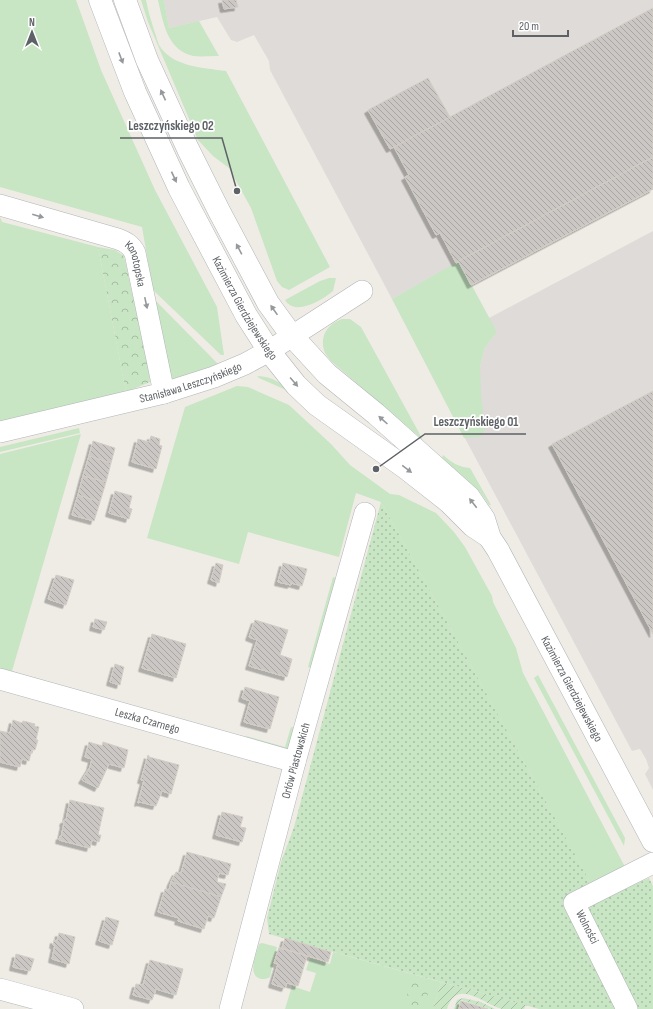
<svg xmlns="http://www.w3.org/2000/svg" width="653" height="1009" font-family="'Sofia Sans Condensed',sans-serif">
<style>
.industrial{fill:#dedbd8}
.grass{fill:#c8e5c4}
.forest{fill:url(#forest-crowns)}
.park{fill:url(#park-dots)}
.garden{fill:url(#garden-furrows)}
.building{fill:url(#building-back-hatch);stroke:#d4cdc5;filter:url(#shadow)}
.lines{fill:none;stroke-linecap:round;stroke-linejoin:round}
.minor-casing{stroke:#b1b4b8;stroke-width:22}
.tertiary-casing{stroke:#b1b4b8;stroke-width:23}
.minor{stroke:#fff;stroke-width:21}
.tertiary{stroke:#fff;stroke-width:22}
.oneway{fill:#96999c}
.labels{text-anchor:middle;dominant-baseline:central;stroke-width:3.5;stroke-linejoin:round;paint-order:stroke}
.street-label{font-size:12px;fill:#5e6266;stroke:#fff}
.leader{fill:none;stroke:#5e6266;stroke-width:1.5}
.callout-dot{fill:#5e6266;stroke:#fff;stroke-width:1.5}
.callout-label{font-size:13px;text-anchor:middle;font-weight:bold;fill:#5e6266;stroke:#fff;stroke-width:3.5;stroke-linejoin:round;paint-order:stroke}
</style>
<defs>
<pattern id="forest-crowns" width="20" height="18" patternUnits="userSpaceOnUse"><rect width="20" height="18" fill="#c8e5c4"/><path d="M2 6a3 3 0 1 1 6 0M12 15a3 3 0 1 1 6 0" fill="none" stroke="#a6bda3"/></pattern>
<pattern id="park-dots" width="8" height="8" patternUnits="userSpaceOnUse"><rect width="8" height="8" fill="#c8e5c4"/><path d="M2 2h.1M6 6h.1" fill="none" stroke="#a6bda3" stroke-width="1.8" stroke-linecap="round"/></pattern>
<pattern id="garden-furrows" width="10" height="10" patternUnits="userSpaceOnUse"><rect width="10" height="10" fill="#c8e5c4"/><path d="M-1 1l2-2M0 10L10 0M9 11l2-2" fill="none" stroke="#a6bda3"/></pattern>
<pattern id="building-back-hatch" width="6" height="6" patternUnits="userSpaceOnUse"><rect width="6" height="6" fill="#cbc7c4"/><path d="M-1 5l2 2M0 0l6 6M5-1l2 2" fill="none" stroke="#a8a5a3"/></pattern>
<filter id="shadow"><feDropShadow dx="-3.5" dy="3.5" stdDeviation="0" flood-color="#0004"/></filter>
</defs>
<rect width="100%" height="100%" fill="#efece6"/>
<g class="industrial">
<polygon points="164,0 653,0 653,157 456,263 392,299 270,70 269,61 254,35 237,42 231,40 217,17 169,28"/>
<polygon points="653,231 653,790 645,774 649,768 646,759 640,749 632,751 451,412 480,396 480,367 485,347 497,332 489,318"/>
</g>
<g class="grass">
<polygon points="0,0 76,0 101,70 155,190 217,307 224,355 221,355 153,290 142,227 0,187"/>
<path d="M141,0H146C148,11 151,20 154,30C156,35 157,40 159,45C172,67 204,68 226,71L330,267L289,290L282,287L277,281L251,208L229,168L213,156L198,140L148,22Z"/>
<path d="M158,0H164L169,28L199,21L219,56C211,56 201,57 193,56C167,50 163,22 158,0Z"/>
<polygon points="0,217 2,222 98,247 126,392 0,424"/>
<polygon points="457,262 458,263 459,262 497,332 485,347 480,367 481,396 485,429 480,437 464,438 392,299"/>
<path d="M329,278H336L333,291C322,300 295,317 285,300L320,281Z"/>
<polygon points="149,294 218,364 170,382"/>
<path d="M342,319H350L361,327L423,440L331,361C329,358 325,354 324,350C320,335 328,324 342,319Z"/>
<path d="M257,376C273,376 283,385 295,394L259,378Z"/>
<polygon points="237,386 248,387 289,405 331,444 350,465 390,494 399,495 436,513 454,532 465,547 492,596 493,602 516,648 523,673 625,867 591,884 381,502 356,493 339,557 248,532 239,564 147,538 185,407"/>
<polygon points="79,428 80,433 0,452 0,447"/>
<polygon points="81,434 12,671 41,680 39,682 0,671 0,454"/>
<path d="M443,455C452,463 459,467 470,468L491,505H489L480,492L442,458Z"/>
<polygon points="333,577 340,580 315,669 308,667"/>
<polygon points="538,675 625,838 624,846 534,678"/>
<polygon points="291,727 297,728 290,753 246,740 246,736 285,747"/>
<path d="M262,943L277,947L270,977C266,979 265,979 261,979C246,975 257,953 259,944Z"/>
<polygon points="333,952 441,982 433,1009 285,1009 292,986 310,992 316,973 306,970 310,958 330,964"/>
</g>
<g class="forest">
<polygon points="98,247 115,250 124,256 149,370 150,382 126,392"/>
<polygon points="409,980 430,985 424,1009 403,1009 407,997"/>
</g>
<polygon class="park" points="381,502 600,900 649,878 653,886 653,1009 539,1009 269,934 267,918 281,862 294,827"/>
<g class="garden">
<path d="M441,982L526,1005L524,1009C517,1009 509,1009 502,1009C484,1005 457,977 447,1009H433Z"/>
<polygon points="463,998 481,1002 495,1009 490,1009 461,1000 458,1009 454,1009 457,1000"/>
</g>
<g class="building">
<polygon points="222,0 236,0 238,7 224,9"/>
<polygon points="653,8 653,157 456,263 440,233 436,235 405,177 409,175 394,147"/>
<polygon points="428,78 450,117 390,149 368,110"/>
<polygon points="653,157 653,189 471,285 459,262 458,263 457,262"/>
<polygon points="653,391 653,634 552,444"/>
<polygon points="151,436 160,439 159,445 162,446 156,469 132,462 138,439 149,442"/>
<polygon points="93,441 115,448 111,463 89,456"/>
<polygon points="89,456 111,463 106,482 83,476"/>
<polygon points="83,476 106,482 100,502 78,495"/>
<polygon points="115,491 132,496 129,508 132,509 129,519 109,513"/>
<polygon points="78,495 100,502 94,521 72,515"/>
<polygon points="216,563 223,565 219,583 211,580"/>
<polygon points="283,563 307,569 302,586 291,583 291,585 278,582"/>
<polygon points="56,575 74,580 66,605 48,599"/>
<polygon points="95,619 107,622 104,630 93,627"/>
<polygon points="255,620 288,630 280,655 292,659 287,677 249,666 257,640 249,637"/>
<polygon points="152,634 186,644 176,678 142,668"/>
<polygon points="115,664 124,667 120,685 110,682"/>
<polygon points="245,687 279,697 270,729 244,722 250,701 242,698"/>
<polygon points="13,720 22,723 23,721 35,724 34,726 39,727 36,740 38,740 35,750 32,749 29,761 22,759 20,767 0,762 0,731 10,733"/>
<polygon points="89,742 102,746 103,742 128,750 124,768 109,764 98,788 82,780 90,767 92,759 85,757"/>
<polygon points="148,755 149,756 149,757 179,765 171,794 162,791 156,806 140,802 138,803 144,780 141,780"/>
<polygon points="70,800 104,808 98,835 101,835 99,842 92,840 90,848 59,840 60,836 61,837 64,823 63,823 64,820 66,820"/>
<polygon points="222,812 243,817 240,827 246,828 242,842 216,835"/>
<polygon points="187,852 231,864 228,875 219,873 217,882 226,884 221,897 171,882 176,872 181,873"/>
<polygon points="171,882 221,897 214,918 208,916 204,929 178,921 179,918 158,912 165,889 169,890"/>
<polygon points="106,917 119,921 112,945 99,941"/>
<polygon points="59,933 75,937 69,964 52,959 55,945 53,945 54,940 57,941"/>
<polygon points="285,938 331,952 328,962 282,948"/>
<polygon points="279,948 307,956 298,986 287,983 285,988 272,984 278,964 274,963"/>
<polygon points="16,954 34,959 30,971 13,967"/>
<polygon points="150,960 183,969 176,995 156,989 152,1000 133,995 136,984 143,985"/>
<polygon points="461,1001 488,1009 459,1009"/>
</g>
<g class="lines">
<defs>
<g id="minor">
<path id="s1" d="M0,205L118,239C126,242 131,245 135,253L164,393"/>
<path id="s2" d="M0,432L164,393L214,377L245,364L269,351L362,291"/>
<path id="s3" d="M0,679L295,762"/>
<polyline points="0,989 73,1009"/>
<path id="s4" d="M230,1009L295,762L365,513"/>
<polyline points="627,1009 574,903 653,863"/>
</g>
<g id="tertiary">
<path id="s5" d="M100,0L135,92L179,188L246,315L269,351L296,385L317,405L407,469L449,502L473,526L488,536"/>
<path id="s6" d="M125,0L147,60L188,149L219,211L268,303L292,336L327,374L376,414L469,497L484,519L490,538L498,550L653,841"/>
</g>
</defs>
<use href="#minor" class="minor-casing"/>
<use href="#tertiary" class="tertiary-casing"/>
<use href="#minor" class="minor"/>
<use href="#tertiary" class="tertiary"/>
</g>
<defs><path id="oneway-solid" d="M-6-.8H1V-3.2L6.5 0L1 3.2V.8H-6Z"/></defs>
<g class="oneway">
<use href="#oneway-solid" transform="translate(121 58) rotate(69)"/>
<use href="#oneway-solid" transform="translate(163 95) rotate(-115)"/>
<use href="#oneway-solid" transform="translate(174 177) rotate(65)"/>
<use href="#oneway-solid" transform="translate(38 216) rotate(16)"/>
<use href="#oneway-solid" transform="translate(239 249) rotate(-118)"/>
<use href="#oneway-solid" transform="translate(146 303) rotate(78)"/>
<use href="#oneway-solid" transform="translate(274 310) rotate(-125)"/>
<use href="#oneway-solid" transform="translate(294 382) rotate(49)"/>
<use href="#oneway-solid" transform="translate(383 420) rotate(-138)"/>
<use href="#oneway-solid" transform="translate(407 469) rotate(37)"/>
<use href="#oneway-solid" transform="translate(473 503) rotate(-128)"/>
</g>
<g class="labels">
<g class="street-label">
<text stroke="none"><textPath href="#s1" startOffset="156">Konotopska</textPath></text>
<text stroke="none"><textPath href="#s5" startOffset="341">Kazimierza Gierdziejewskiego</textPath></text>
<text stroke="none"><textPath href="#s2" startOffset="197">Stanisława Leszczyńskiego</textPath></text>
<text stroke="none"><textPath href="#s6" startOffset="834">Kazimierza Gierdziejewskiego</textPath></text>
<text stroke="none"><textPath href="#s3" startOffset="153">Leszka Czarnego</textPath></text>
<text stroke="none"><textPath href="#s4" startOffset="257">Orłów Piastowskich</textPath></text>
<text transform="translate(587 927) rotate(63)">Wolności</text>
</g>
</g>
<path class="leader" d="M237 191L222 138H120M376 469L425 434H526"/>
<g class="callout-dot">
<circle cx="237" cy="191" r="4"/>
<circle cx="376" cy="469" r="4"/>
</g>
<g class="callout-label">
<text x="171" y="130">Leszczyńskiego 02</text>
<text x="476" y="426">Leszczyńskiego 01</text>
</g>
<g transform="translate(32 32)" stroke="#ffffff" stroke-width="3" paint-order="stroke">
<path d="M0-3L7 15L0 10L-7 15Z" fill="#5e6266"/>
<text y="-6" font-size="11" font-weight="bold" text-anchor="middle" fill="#5e6266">N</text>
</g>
<path d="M513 30v6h55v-6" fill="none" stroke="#5e6266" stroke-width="2"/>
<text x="519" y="30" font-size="12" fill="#5e6266" stroke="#ffffff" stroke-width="3" paint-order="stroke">20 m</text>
</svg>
